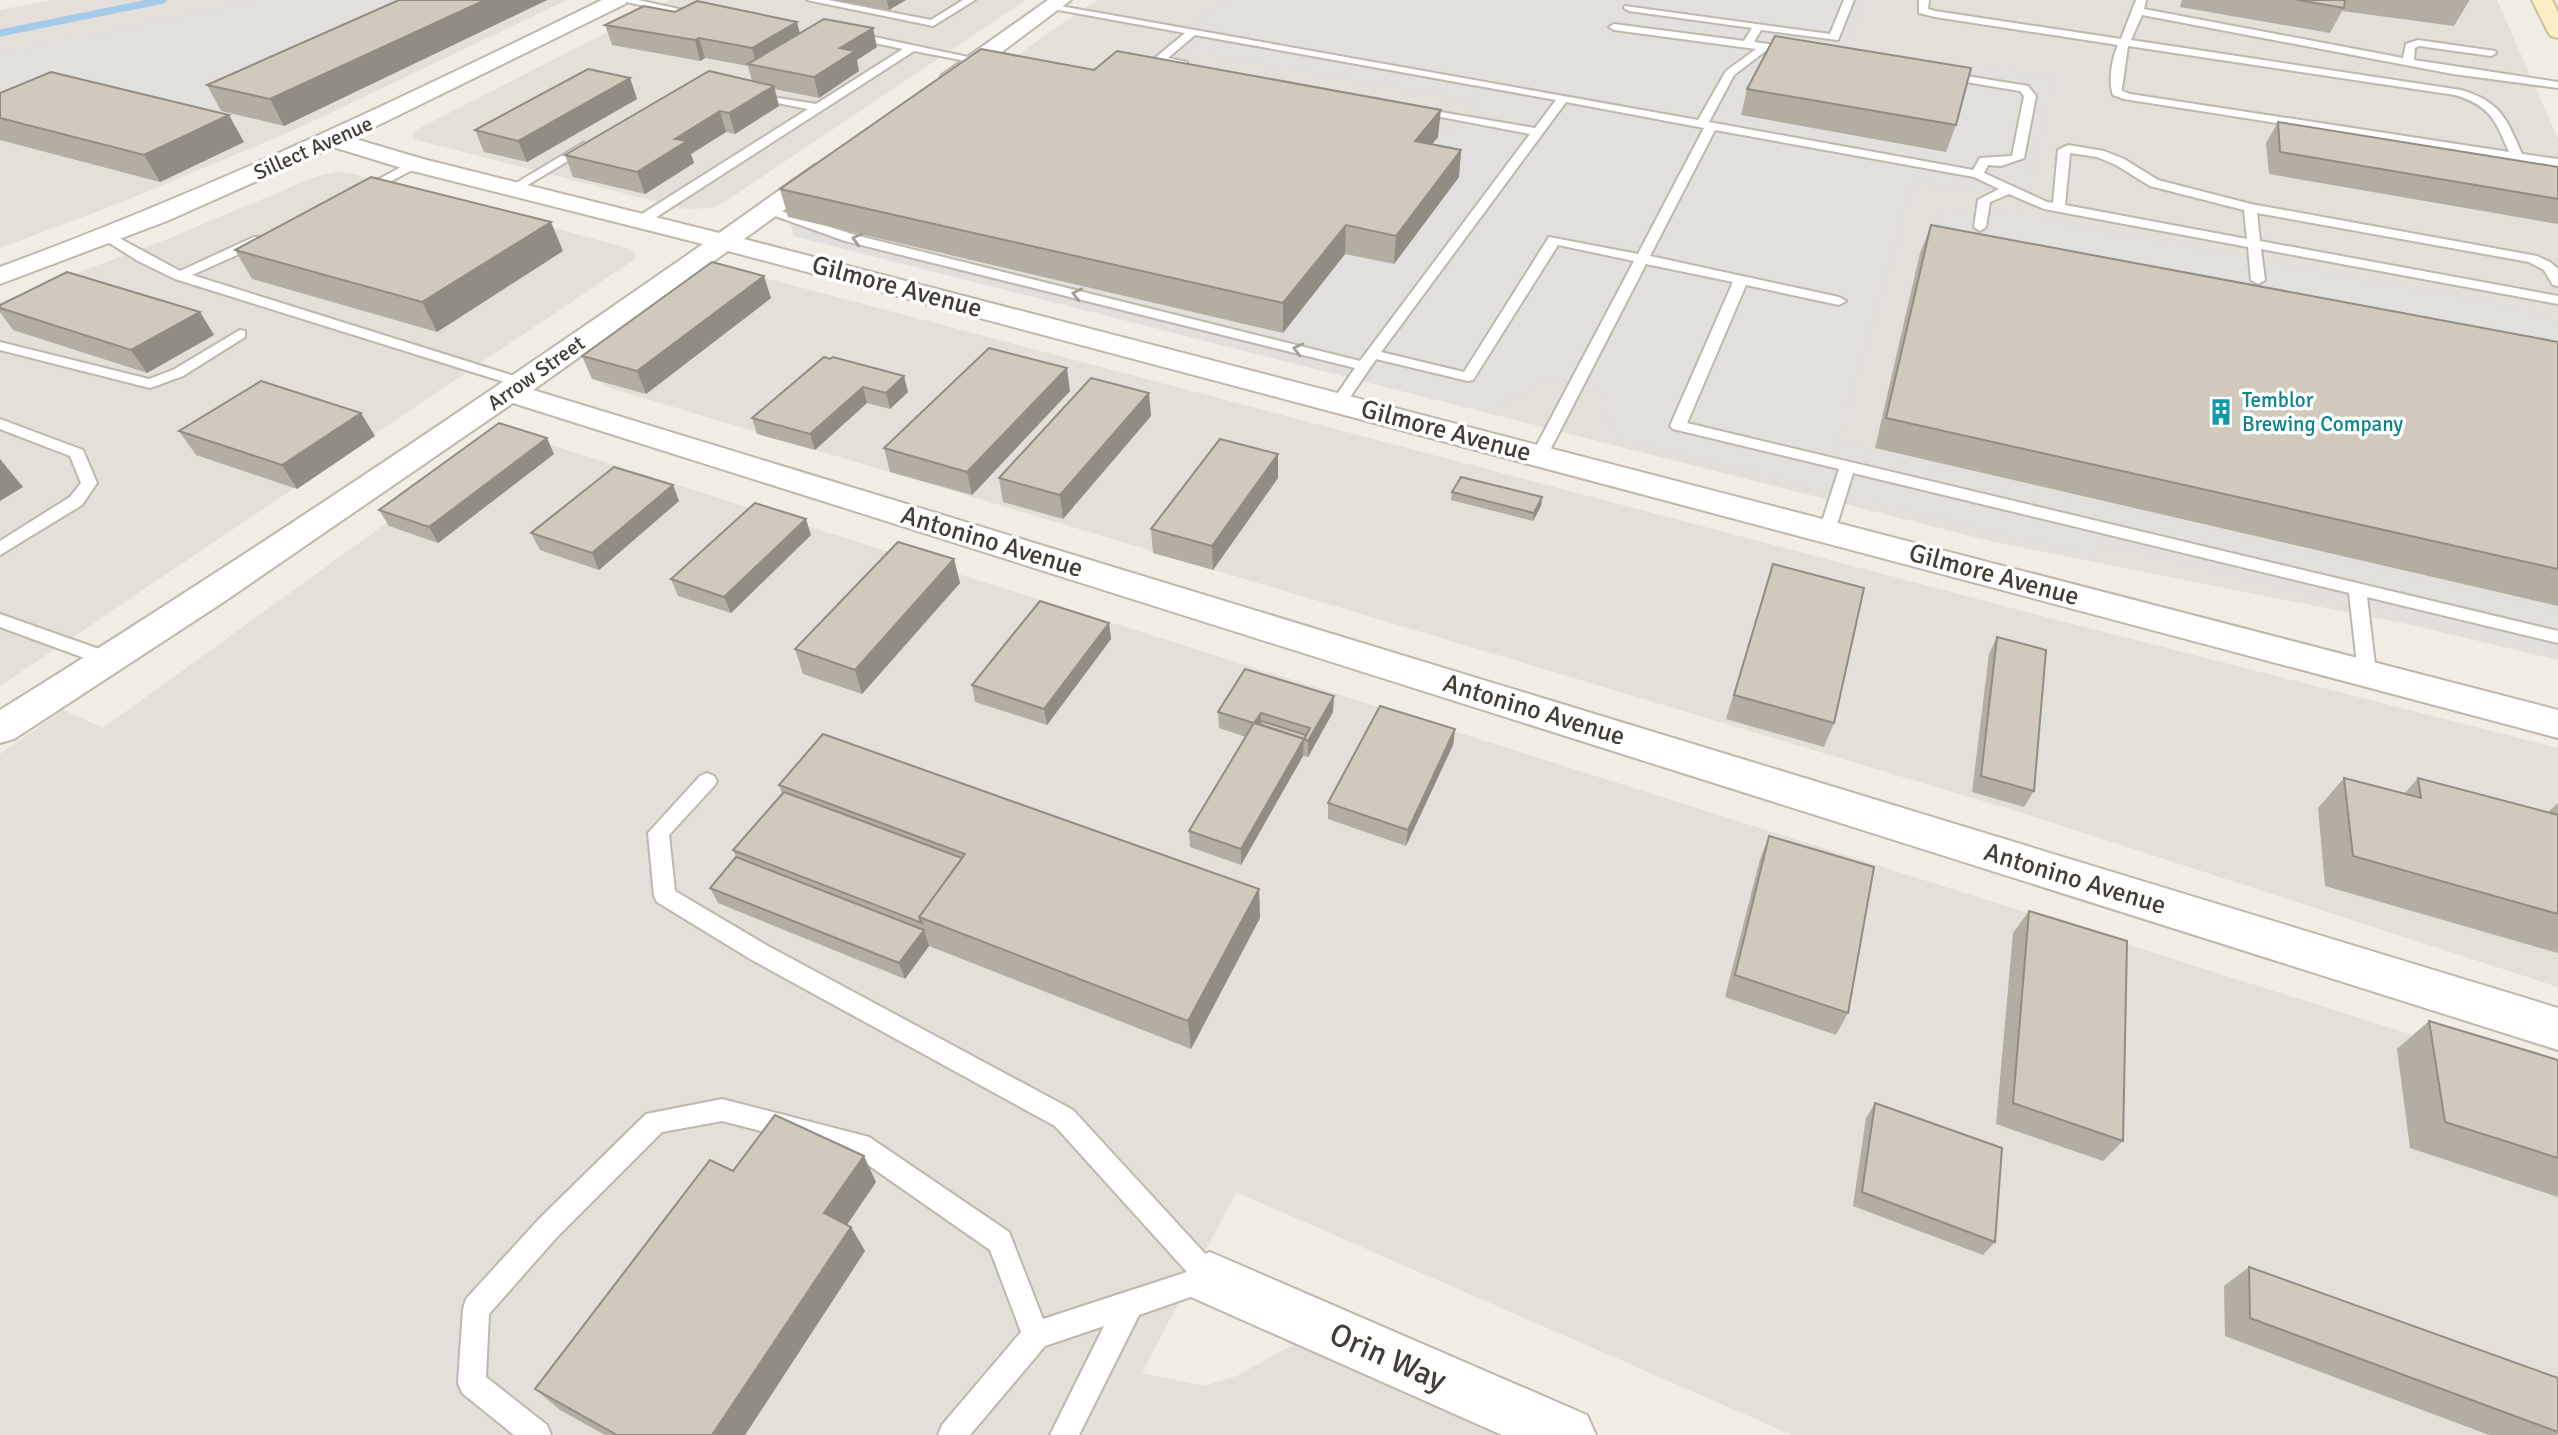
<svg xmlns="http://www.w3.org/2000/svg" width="2558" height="1435" font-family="Signika,sans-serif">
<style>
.industrial{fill:#e3dfd9}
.parking{fill:#e2e0dc}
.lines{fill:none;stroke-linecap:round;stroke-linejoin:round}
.stream{stroke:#a4cbea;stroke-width:7}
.service-casing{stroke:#beb8ab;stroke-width:4}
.minor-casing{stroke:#beb8ab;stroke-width:4}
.secondary-casing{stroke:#cec197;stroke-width:4}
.service{fill:#fff;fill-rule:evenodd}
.minor{fill:#fff;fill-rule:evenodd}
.secondary{fill:#faefc5;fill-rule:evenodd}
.wall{fill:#b4ada1}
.shaded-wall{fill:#928d83}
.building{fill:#d1c9bb;stroke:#928d83;stroke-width:2}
.oneway{stroke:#a19e9a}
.labels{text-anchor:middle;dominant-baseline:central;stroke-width:7;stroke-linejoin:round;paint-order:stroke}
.far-street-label{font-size:21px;fill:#433e35;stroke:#fff}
.far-culture-label{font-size:21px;fill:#0d838f;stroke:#fff;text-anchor:start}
.street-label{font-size:26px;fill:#433e35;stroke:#fff}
.near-street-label{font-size:32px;fill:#433e35;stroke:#fff}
</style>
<rect width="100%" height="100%" fill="#f1ede4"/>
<g class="industrial">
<polygon points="52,0 567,0 294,130 117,204 0,248 0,10"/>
<polygon points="670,0 1026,0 723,203 710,208 685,209 413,139 412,134 420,128"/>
<polygon points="1098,0 2497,0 2558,139 2558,660 2412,625 1994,542 794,236 789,219 1064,22"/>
<polygon points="335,172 350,173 628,248 635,253 635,259 0,686 0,302 170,238 315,177"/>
<polygon points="735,270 2049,618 2558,748 2558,987 2029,815 607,387 598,381 599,371"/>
<polygon points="526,437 2558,1081 2558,1435 1792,1435 1236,1192 1142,1373 1204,1386 1237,1376 1296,1343 1522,1435 0,1435 0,754 63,710 103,728 489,449"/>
</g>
<g class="parking">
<polygon points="261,0 453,0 190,117 0,115 0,54"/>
<polygon points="1226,0 1864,0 1846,48 2054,77 2025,200 1914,181 1837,442 2558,610 2558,654 2098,541 2095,557 1613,437 1602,392 1544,378 1489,413 794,236 789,219 1283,333 1345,254 1394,264 1458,177 1413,168 1438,137 1480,102 1169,47"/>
<polygon points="1942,211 2006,213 2527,310 2558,323 2558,351 1938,240"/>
</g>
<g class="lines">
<polyline class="stream" points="0,33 163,0"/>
<defs>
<g id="service">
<polygon points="617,0 638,0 706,15 701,18"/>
<polygon points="807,0 828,0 931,20 963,0 975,0 933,26"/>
<path d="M1844,0H1854L1838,40L1761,30L1754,42L1795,48L1800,51L1795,54L1767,50L1734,75L1709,122L1973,170L1980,158L2012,156L2024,96L2020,91L1942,78L1937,75L1942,72L2028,86L2036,96L2024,158L2001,166L1988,165L1984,173L2047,202L2053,203L2058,150L2068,145L2104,151L2124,159L2158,180L2251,204L2537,256L2550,262L2558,269V286L2553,285L2544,270L2529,262L2257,213L2260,241L2558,296V304L2261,249L2265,280L2258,284L2251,280L2248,247L2044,209L2009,194L1990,202L1986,227L1980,231L1974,227L1978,200L1999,189L1974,177L1715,130L1650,256L1839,297L1846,301L1839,305L1746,285L1687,423L2558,631V643L2367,597L2376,673L2374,678H2360L2358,673L2349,593L1853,473L1835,531L1827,536L1821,535L1819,531L1839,469L1673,429L1670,426L1733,282L1646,264L1547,456L1539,461L1531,456L1634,261L1558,245L1473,380L1468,381L1376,359L1344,406L1339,408L1331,403L1355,368L845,241L761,211L767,207L771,208L855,235L1360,361L1530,134L1415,112L1411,111V107L1535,128L1556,100L1195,35L1168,58L1187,62V66L1159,63L1154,60L1155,58L1185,33L1053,9L1048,6L1049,4L1698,120L1726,71L1756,49L1614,30L1609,27L1614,24L1744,41L1752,28L1629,11L1624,8L1625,6L1830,34ZM1566,102L1704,128L1638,254L1549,237L1464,372L1381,352ZM2070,153L2097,157L2116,165L2150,186L2244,210L2247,239L2065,205Z"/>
<path d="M1919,0H1929L1928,9L1935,11L2121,39L2136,0H2146L2144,9L2403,58L2406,44L2418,40L2495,51L2496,53L2491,56L2419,46L2415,48L2414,60L2558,82V88L2453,74L2142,15L2131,40L2461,90C2501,102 2506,118 2522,154L2558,159V167L2124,99L2113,95C2108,82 2112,58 2118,45L1935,17L1919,13ZM2128,46L2455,95C2491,106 2495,120 2509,152L2130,94L2122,91V88Z"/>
<polygon points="851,32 982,60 977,63 914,51 644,225 634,225 634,219 808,109 747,97 747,93 816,104 903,49 847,37 847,33"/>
<polygon points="583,143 593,146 516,192 512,193 506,189"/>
<polygon points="414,160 420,164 418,167 363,196 359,197 353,193"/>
<polygon points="108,232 180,271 254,237 264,237 264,243 192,275 527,380 529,383 522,387 517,386 175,279 138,261 103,239 101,236"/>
<polygon points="240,330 245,331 245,337 183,376 150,388 0,350 0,342 149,379 173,370"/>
<polygon points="0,419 83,450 97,483 82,505 0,555 0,541 70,497 81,483 70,456 0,429"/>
<polygon points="0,614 116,655 118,660 116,665 109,667 0,627"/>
<polygon points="707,773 714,776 717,781 714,786 669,835 675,891 768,946 1073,1110 1219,1269 1223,1278 1219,1287 1139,1315 1079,1435 1050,1435 1104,1326 1045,1346 970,1435 938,1435 942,1425 1021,1332 990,1250 854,1155 722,1121 662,1132 557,1237 489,1314 486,1377 547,1425 551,1435 514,1435 462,1393 458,1383 463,1309 466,1299 539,1219 646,1114 722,1099 869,1137 1009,1232 1043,1319 1187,1272 1055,1126 752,960 657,902 654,896 648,833 700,776"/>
</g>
<g id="minor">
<path d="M602,0H628L625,4L352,138L423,159L719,233L815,165L824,163L833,165L836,170L833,175L744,239L2558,710V738L728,251L533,390L2558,1008V1050L513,403L222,603L14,739L0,743V710C239,561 472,405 703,244L405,169L333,147L167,221L0,284V267C207,191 405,97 602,0Z"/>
<polygon points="1048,0 1071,0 958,85 942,85 939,80 942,75"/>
<polygon points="1210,1252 1587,1415 1596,1435 1502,1435 1191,1297 1184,1278 1191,1259"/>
</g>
<polygon id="secondary" points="2532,0 2552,0 2558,12 2558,38 2551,36 2548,32"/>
</defs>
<use href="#service" class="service-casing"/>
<use href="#minor" class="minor-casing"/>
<use href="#secondary" class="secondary-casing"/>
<use href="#service" class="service"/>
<use href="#minor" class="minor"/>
<use href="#secondary" class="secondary"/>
</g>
<g class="wall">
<polygon points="399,0 547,0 284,126 221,111 207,85"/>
<polygon points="832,0 906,0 889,10"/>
<polygon points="2182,0 2469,0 2469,1 2454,26 2342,11 2330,33 2180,7"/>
<polygon points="605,25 800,33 877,47 857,60 859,71 819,98 774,89 779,106 735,134 726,132 691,154 694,163 645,194 573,177 565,155 752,81 748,66 705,58 700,61 612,45"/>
<polygon points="630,78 637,99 527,162 484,152 475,130"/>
<polygon points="1747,89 1956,125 1946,152 1741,115"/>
<polygon points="0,93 244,142 160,182 0,140"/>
<polygon points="2278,122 2558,167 2558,224 2269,174 2266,143"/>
<polygon points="1438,137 1432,144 1461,150 1459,177 1394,264 1345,254 1283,333 788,217 780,189"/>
<polygon points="1931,225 2558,342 2558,606 1875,448 1920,253"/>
<polygon points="235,250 563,251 437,332 252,279"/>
<polygon points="771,298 646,394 592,379 582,356"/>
<polygon points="0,305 200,312 214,335 147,373 13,330 0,312"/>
<polygon points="824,357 908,392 890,409 867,403 815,450 757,434 752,418"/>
<polygon points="1070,391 972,495 890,472 884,448"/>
<polygon points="1151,416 1063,519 1003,502 999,478"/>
<polygon points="179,431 375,436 297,489 196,455"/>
<polygon points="554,454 438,543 389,526 379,510"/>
<polygon points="1278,478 1213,570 1153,553 1151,529"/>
<polygon points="673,485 679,501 599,570 540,550 531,533"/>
<polygon points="1452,492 1542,497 1541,506 1533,521 1451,500"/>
<polygon points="811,535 731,613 678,596 671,579"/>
<polygon points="954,559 960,583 862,694 803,674 795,649"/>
<polygon points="1773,564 1834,723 1824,747 1726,719"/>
<polygon points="1109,623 1111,639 1047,725 975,702 972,685"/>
<polygon points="1997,637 2034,791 2024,807 1972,792 1989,654"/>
<polygon points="1218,712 1333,712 1308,757 1303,756 1241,865 1190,847 1189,831 1246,737 1219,728"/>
<polygon points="1455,729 1453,745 1406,846 1328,819 1328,803"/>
<polygon points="2344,778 2404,794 2418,778 2548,812 2558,803 2558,953 2325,886 2318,808"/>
<polygon points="779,785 1259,889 1260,918 1191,1049 929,946 905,979 718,903 710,888 736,857 733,850 782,793"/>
<polygon points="1769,836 1848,1013 1836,1035 1725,997 1760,859"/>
<polygon points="2029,911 2123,1141 2103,1161 1996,1124 2013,933"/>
<polygon points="2429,1021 2558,1060 2558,1197 2410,1148 2397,1049"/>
<polygon points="1875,1103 1995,1242 1983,1255 1853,1206 1866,1118"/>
<polygon points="733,1171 876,1182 847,1225 851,1227 865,1251 745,1435 605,1435 560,1410 535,1389"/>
<polygon points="2249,1267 2558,1378 2558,1435 2489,1435 2225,1336 2224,1286"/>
</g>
<g class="shaded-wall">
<polygon points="485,0 547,0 284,126 270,99"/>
<polygon points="887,0 906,0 889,10"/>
<polygon points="797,22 802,41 757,66 752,48"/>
<polygon points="873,28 877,47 857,60 859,71 819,98 814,77 840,48"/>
<polygon points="699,38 705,58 700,61 695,40"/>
<polygon points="630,78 637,99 527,162 518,141"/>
<polygon points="774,86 779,106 735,134 729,113"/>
<polygon points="1441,110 1438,137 1413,168 1415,141"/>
<polygon points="720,111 726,132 691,154 694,163 645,194 637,172 675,139"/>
<polygon points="229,115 244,142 160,182 144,155"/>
<polygon points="1461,150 1459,177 1394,264 1396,236"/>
<polygon points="551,222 563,251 437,332 422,302"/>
<polygon points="1346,225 1345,254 1283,333 1283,303"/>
<polygon points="764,276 771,298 646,394 637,371"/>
<polygon points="200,312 214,335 147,373 131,350"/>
<polygon points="1067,368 1070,391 972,495 967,472"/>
<polygon points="904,376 908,392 890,409 886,393"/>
<polygon points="863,387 867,403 815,450 810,434"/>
<polygon points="1149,393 1151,416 1063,519 1060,495"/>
<polygon points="361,413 375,436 297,489 282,465"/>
<polygon points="547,438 554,454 438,543 429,527"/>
<polygon points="1278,454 1278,478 1213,570 1212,546"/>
<polygon points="0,459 23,487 0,501"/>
<polygon points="673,485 679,501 599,570 592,553"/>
<polygon points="1542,497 1541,506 1533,521 1534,513"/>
<polygon points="806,519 811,535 731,613 724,597"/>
<polygon points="954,559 960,583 862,694 855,670"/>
<polygon points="1109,623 1111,639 1047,725 1044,709"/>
<polygon points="1334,696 1333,712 1308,757 1308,741"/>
<polygon points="1261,713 1261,729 1254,723"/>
<polygon points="1455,729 1453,745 1406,846 1408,830"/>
<polygon points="1304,739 1303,756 1241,865 1241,849"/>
<polygon points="1259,889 1260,918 1191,1049 1188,1021"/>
<polygon points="924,930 929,946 905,979 899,963"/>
<polygon points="864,1156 876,1182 838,1238 824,1213"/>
<polygon points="851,1227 865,1251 745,1435 712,1435"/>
</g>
<g class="building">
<polygon points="399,0 485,0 270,99 207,85"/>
<polygon points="2297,0 2345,0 2344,8"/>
<polygon points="697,1 797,22 752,48 699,38 695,40 605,25 644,6 675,12"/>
<polygon points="824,19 873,28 840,48 855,51 814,77 748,64"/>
<polygon points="1775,36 1971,68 1956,125 1747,89"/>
<polygon points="981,49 1094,70 1117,51 1441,110 1415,141 1461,150 1396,236 1346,225 1283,303 780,189"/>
<polygon points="588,69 630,78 518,141 475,130"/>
<polygon points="709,71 774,86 729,113 720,111 675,139 687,141 637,172 565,155"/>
<polygon points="51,72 229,115 144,155 0,118 0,93"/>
<polygon points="2278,122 2558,167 2558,199 2280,152"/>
<polygon points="371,177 551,222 422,302 235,250"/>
<polygon points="1931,225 2558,342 2558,569 1886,418"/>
<polygon points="712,262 764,276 637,371 582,356"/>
<polygon points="67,272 200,312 131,350 0,308 0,305"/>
<polygon points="989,348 1067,368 967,472 884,448"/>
<polygon points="824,357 830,359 833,357 904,376 886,393 863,387 810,434 752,418"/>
<polygon points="1091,378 1149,393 1060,495 999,478"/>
<polygon points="261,381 361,413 282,465 179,431"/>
<polygon points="499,423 547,438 429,527 379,510"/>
<polygon points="1220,439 1278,454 1212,546 1151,529"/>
<polygon points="614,467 673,485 592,553 531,533"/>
<polygon points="1461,477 1542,497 1534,513 1452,492"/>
<polygon points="755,503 806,519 724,597 671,579"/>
<polygon points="898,542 954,559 855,670 795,649"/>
<polygon points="1773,564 1864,588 1834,723 1734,695"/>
<polygon points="1040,601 1109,623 1044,709 972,685"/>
<polygon points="1997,637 2046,650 2034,791 1981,776"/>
<polygon points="1245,669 1334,696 1308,741 1304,739 1310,728 1261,713 1254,723 1218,712"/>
<polygon points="1380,706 1455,729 1408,830 1328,803"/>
<polygon points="1261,721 1306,735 1304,739 1259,724"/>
<polygon points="1254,723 1304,739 1241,849 1189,831"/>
<polygon points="823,734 1259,889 1188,1021 919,917 965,854 779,785"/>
<polygon points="2344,778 2421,798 2418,778 2558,815 2558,914 2353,856"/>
<polygon points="784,792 962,858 919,917 922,923 733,850"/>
<polygon points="1769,836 1874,867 1848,1013 1735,975"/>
<polygon points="736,857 924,930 899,963 710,888"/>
<polygon points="2029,911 2127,941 2123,1141 2013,1103"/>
<polygon points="2429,1021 2558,1060 2558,1158 2445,1122"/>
<polygon points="1875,1103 2002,1148 1995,1242 1862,1192"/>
<polygon points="775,1115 864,1156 824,1213 851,1227 712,1435 617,1435 535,1389 710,1160 733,1171"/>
<polygon points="2249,1267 2558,1378 2558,1432 2250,1318"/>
</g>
<defs><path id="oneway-chevron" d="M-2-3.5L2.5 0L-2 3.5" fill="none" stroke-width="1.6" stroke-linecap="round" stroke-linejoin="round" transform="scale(1.75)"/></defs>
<g class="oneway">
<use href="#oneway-chevron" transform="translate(857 239) rotate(-165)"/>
<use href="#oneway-chevron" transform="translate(1077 294) rotate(-166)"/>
<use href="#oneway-chevron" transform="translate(1298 349) rotate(-166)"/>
</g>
<defs>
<symbol id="building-bare" viewBox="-9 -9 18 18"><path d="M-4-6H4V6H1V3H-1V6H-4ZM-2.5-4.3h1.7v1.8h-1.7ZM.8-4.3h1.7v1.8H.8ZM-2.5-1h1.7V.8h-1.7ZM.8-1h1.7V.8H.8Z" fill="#0f9aa8" stroke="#fff" stroke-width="2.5" paint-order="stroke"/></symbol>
</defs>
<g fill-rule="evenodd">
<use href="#building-bare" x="2202" y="393" width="38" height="38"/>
</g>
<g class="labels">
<g class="far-street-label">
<text transform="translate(313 148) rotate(-24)">Sillect Avenue</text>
<text transform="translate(536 373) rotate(-35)">Arrow Street</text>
</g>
<g class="far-culture-label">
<text x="2242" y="400">Temblor<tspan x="2242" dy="24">Brewing Company</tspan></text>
</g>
<g class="street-label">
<text transform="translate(897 287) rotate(15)">Gilmore Avenue</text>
<text transform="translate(1446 431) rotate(15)">Gilmore Avenue</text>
<text transform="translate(992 542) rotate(17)">Antonino Avenue</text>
<text transform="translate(1994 575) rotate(15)">Gilmore Avenue</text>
<text transform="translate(1534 710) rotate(17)">Antonino Avenue</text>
<text transform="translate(2075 879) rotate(17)">Antonino Avenue</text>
</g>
<g class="near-street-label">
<text transform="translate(1388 1357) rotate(24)">Orin Way</text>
</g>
</g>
</svg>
